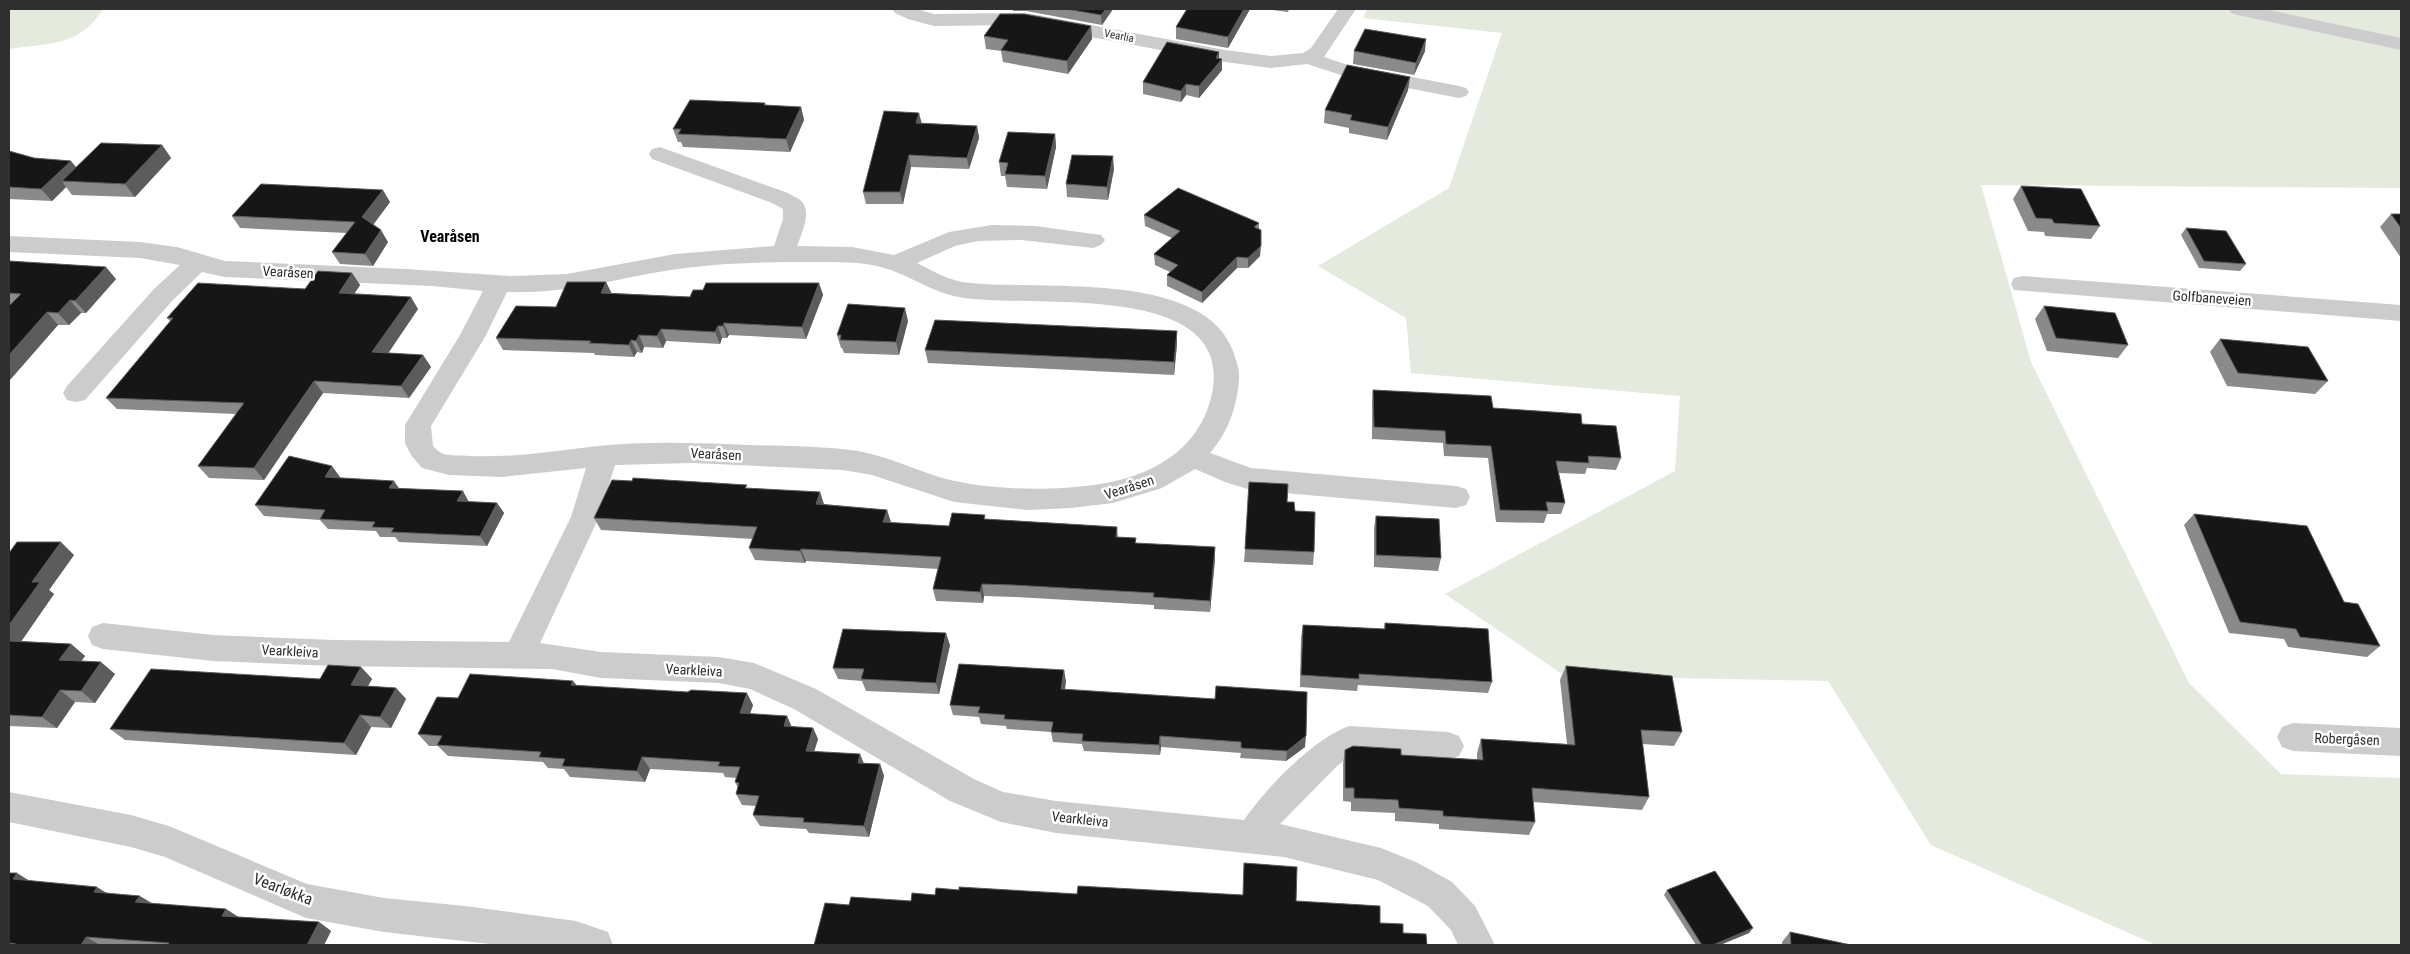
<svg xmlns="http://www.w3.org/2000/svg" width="2410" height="954" font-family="'Roboto Condensed',sans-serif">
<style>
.green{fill:#e5eade}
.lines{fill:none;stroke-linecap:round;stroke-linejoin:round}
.minor{fill:#ccc;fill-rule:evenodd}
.wall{fill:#8a8a8a}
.shaded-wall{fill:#5c5c5c}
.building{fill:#161616;stroke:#5c5c5c}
.labels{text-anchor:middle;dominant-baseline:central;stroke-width:5;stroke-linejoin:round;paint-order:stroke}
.far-street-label{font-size:11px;fill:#2f2f2f;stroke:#fff}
.street-label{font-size:14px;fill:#2f2f2f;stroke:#fff}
.quarter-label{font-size:16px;font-weight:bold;fill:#000;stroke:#fff}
.near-street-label{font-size:16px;fill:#2f2f2f;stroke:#fff}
</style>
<rect width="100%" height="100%" fill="#fff"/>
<g class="green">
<path d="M9,9H102V11C78,47 48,43 9,49Z"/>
<polygon points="1367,9 2401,9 2401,188 1981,185 2031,362 2189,683 2281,774 2401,778 2401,945 2156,945 1931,845 1828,681 1565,676 1445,594 1675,471 1680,396 1411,373 1406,318 1318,266 1449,188 1502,33 1363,18"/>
</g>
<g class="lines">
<g class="minor">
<polygon points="892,9 917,9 934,14 1026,13 1225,50 1271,56 1303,53 1311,48 1338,9 1356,9 1324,57 1345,64 1459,86 1466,88 1469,92 1466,96 1459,98 1341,75 1307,64 1271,68 1225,62 1026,25 934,26 908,19 895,13"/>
<polygon points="2228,9 2264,9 2401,38 2401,50 2238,15 2231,13"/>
<path d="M660,147L788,193C792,196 799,198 802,202C812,212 801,235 797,246L852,247L894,255L949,232L992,225L1035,226L1101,235L1105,240L1101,245L1093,248L1021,240L978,241L955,246L917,263C931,270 946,279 962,282C1032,292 1202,267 1233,351C1236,361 1240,369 1239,380C1237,406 1228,433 1210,453L1251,468L1456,486L1466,489L1470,497L1466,505L1456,508L1251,490L1225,482L1195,469L1162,488L1113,503L1071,508L1028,510L954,502L872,475L843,470L693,463L615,465L599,517L540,643L601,652L719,657L754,663L816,689L974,779L1003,792L1056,801L1244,820C1266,788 1313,739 1349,726L1448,732L1459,736L1464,746L1459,756L1448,760L1354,755L1338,765L1280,824L1381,848L1416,862L1452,882L1475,906L1495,945H1458L1451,930L1428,906L1378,880L1284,857L1056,833L1001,822L950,801L794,709L750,689L719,683L601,678L552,669L334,666L213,661L103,649L92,645L88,636L92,627L103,623L213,635L334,640L509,642L571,517L586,468L502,477L449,475L422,468L411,455L405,443V425L460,335L483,291L432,286L225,277L202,272L172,301L85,400L76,402L67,400L63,393L67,386L154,289L180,265L140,258L9,252V236L140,242L177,247L225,261L406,269L511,276L567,274L675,254L774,246L783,219V209L772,203L652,159L649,154L652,149ZM809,262C833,262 858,261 881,267C908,274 931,292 959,297C1024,310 1241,276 1211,398C1202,434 1177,458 1144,472C1093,494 992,493 939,477C911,468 886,456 858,451C822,446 784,446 748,445C698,443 648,441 598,446C555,451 512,458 469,456C461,455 450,456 443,454C439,452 436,449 433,446L431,426L485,337L507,292C563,294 611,280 665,271C713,263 761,262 809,262Z"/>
<polygon points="2023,276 2401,305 2401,321 2014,290 2011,284 2014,278"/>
<polygon points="2293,723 2401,728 2401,756 2293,751 2282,747 2277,737 2282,727"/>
<polygon points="9,792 131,815 169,826 307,884 384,898 465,906 576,921 608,932 613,945 498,945 384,932 306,918 165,857 131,847 9,822"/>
</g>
</g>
<g class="wall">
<polygon points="1013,9 1113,9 1102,25 1026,11 1013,11"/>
<polygon points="1187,9 1250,9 1228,48 1176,39 1176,27"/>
<polygon points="1263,9 1289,9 1288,12"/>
<polygon points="1091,26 1092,39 1068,74 1003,62 1001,51 986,49 984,36"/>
<polygon points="1354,51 1425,51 1414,75 1353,64"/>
<polygon points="1219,52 1219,58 1222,70 1199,98 1186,95 1181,102 1143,94 1143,82"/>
<polygon points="1410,77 1408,90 1387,140 1349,133 1349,128 1324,123 1325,110"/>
<polygon points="765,103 766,105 801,107 804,120 790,152 683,147 681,142 678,142 673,129"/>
<polygon points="922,123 977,126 979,138 969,169 911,167 903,204 866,204 863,192"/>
<polygon points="1055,134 1056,147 1047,189 1007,187 1005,176 1001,176 999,162"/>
<polygon points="162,145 171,158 135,197 72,195 66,187 52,201 9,199 9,151 34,158 76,167"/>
<polygon points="1114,169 1108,200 1067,197 1066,184"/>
<polygon points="2021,186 2100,226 2091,239 2045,236 2044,232 2028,231 2013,199"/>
<polygon points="390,202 373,225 388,242 373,266 340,264 332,252 347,233 240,228 232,216"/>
<polygon points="2391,214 2401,214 2401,258 2380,227"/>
<polygon points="1144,215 1259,223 1260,256 1248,268 1237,268 1202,303 1167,286 1167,275 1170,272 1155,265 1154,254 1172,238 1145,226"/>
<polygon points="2186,228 2246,264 2240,271 2199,268 2181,235"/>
<polygon points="9,261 116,279 86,313 81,313 69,325 58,325 9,381 9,306 11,304 9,304"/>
<polygon points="352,273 360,285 354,294 418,309 388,353 423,355 431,367 409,398 323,393 264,480 209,478 198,466 236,414 117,409 106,398 170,321 167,318 305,289"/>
<polygon points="606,282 611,293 690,297 703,290 819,283 823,295 806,339 729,335 727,338 722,338 720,344 666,341 663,348 644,347 642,353 637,352 634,357 595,355 594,353 503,350 496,338 556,307"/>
<polygon points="2044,306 2128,345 2118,358 2047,351 2035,319"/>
<polygon points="908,321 899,355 844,353 842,348 841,348 837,335"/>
<polygon points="2220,339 2328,381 2315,394 2227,386 2210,352"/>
<polygon points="1177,344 1174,375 928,363 925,350"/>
<polygon points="1373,390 1493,408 1582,424 1621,458 1616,470 1587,468 1585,474 1558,473 1565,503 1561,514 1547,514 1544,523 1496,522 1488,458 1444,456 1443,443 1372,439 1372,402"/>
<polygon points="340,477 340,478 469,502 497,503 504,513 487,546 399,542 395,537 380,537 376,531 328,529 320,520 264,516 255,505"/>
<polygon points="748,488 820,492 824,504 887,510 890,523 949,526 986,519 1117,527 1118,537 1136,538 1136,543 1215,559 1210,612 1154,609 1154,605 1015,597 984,596 983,603 936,601 933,589 938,569 806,561 805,563 755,560 749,548 753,539 601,530 594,518"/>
<polygon points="1287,502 1295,511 1314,552 1313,565 1244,562 1245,549"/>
<polygon points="2194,514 2344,602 2380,646 2367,657 2288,647 2284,639 2229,633 2184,525"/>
<polygon points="1376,516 1441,558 1438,571 1374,567 1374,528"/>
<polygon points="9,553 74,555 49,590 54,594 21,641 71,644 85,656 81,661 115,674 95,703 75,702 57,728 9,726"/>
<polygon points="1385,623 1492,682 1488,693 1358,685 1357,691 1300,687 1301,637 1303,625 1384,629"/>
<polygon points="950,645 939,694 866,691 862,681 838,679 833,668"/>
<polygon points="1566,666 1682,732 1674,746 1642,744 1649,797 1642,810 1533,802 1535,822 1529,835 1439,829 1439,824 1395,821 1395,813 1351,811 1351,802 1343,801 1343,764 1345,750 1401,755 1477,760 1477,753 1481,739 1567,744 1560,680"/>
<polygon points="361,667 372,679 368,686 396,688 406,699 391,728 371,727 356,755 125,740 110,729 320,679"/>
<polygon points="573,681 577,686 753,705 750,714 787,716 792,727 813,728 818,739 814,751 864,763 880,764 884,776 869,837 809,833 806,829 760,826 753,815 756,806 742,805 736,794 738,788 735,782 736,778 725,777 723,773 650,769 645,782 570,777 564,769 548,768 543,762 448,756 438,746 429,746 418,734 458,698"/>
<polygon points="1066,681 1065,690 1305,747 1286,761 1240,758 1241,753 1161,747 1160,755 1084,751 1082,744 1053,742 1051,732 1007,729 1006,726 981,724 979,717 953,715 950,705"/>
<polygon points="9,873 29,881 108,893 152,904 226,909 238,917 319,922 331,931 324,945 9,945"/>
<polygon points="1667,890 1749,933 1720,945 1696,945 1664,895"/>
<polygon points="1790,932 1851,945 1782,945 1782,942"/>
</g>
<g class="shaded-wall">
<polygon points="1106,9 1113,9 1102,25 1101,15"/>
<polygon points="1244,9 1250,9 1228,48 1228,37"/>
<polygon points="1091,26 1092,39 1068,74 1067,61"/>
<polygon points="1426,39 1425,51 1414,75 1416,63"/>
<polygon points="1219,52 1219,62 1222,59 1222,70 1199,98 1199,86"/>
<polygon points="1410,77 1408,90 1387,140 1388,127"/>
<polygon points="1186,84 1186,95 1181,102 1181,91"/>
<polygon points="801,107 804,120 790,152 786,139"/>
<polygon points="919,113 922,124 916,123"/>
<polygon points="977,126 979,138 969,169 967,158"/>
<polygon points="1055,134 1056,147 1047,189 1045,176"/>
<polygon points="162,145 171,158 135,197 125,184"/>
<polygon points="909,155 911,167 903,204 900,192"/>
<polygon points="1113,156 1114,169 1108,200 1107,187"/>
<polygon points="71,161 81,173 62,181 66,187 52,201 41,189"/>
<polygon points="383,190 390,202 370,229 362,217"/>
<polygon points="381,230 388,242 373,266 365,254"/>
<polygon points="1261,246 1260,256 1248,268 1248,258"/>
<polygon points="1237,257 1237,268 1202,303 1202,292"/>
<polygon points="106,267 116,279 86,313 75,301"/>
<polygon points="352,273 360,285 347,305 339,293"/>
<polygon points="606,282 612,294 601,293"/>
<polygon points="819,283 823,295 806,339 802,327"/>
<polygon points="411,297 418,309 381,364 372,352"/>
<polygon points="70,300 81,313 69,325 58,313"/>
<polygon points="905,308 908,321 899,355 896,342"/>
<polygon points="47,312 58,325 9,381 9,355"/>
<polygon points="724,323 729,335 727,338 723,326"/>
<polygon points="718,326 722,338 720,344 715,332"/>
<polygon points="661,329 666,341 663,348 657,336"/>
<polygon points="1177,331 1177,344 1174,375 1174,362"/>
<polygon points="639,335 644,347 642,353 636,341"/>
<polygon points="631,340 637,352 634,357 629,345"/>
<polygon points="423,355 431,367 409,398 401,386"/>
<polygon points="314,381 323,393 264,480 254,468"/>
<polygon points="332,466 340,477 334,487 325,477"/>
<polygon points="394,481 401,491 389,488"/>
<polygon points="463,491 469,502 457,501"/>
<polygon points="820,492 824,505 816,504"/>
<polygon points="497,503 504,513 487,546 480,536"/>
<polygon points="887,510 891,522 887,534 883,522"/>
<polygon points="61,542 74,555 49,590 54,594 14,652 9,648 9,625 32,582"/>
<polygon points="1215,547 1215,559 1210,612 1210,601"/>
<polygon points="801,549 806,561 805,563 800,551"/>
<polygon points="982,584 984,596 983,603 980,592"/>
<polygon points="946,633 950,645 939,694 936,683"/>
<polygon points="71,644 85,656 74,672 59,660"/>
<polygon points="101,662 115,674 95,703 81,691"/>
<polygon points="361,667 372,679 362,696 351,685"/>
<polygon points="1064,670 1066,681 1063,700 1061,689"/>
<polygon points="573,681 582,692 571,685"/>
<polygon points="396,688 406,699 391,728 380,717"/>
<polygon points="60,690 75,702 57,728 42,717"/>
<polygon points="747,693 753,705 746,725 740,713"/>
<polygon points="360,715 371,727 356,755 344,743"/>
<polygon points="787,716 792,728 784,726"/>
<polygon points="813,728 818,739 811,762 806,751"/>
<polygon points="1160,736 1161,747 1160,755 1159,745"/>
<polygon points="1306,736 1305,747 1286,761 1287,751"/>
<polygon points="860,754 865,766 858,763"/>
<polygon points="642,757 650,769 645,782 637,771"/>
<polygon points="880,764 884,776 869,837 864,826"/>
<polygon points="17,873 33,883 13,879"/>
<polygon points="97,887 113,897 94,892"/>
<polygon points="140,896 155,905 135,902"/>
<polygon points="226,909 240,918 222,916"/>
<polygon points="319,922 331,931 324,945 307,945"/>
<polygon points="1753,928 1749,933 1720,945 1713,945"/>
<polygon points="86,937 100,945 81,945"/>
</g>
<g class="building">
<polygon points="1066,9 1106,9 1101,15"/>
<polygon points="1187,9 1244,9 1228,37 1176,27"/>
<polygon points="1000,14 1024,14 1091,26 1067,61 1001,50 1008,40 984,36"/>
<polygon points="1365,29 1426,39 1416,63 1354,51"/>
<polygon points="1167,42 1219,52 1216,58 1222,59 1199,86 1186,84 1181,91 1143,82"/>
<polygon points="1347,65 1410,77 1388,127 1350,120 1352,115 1325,110"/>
<polygon points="690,100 765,103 764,105 801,107 786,139 678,134 681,129 673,129"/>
<polygon points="884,111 919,113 916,123 977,126 967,158 909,155 900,192 863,192"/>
<polygon points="1008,132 1055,134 1045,176 1005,174 1008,163 999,162"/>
<polygon points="101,143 162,145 125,184 62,181"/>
<polygon points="9,151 34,158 71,161 41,189 9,187"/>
<polygon points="1072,155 1113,156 1107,187 1066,184"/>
<polygon points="261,184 383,190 362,217 381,230 365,254 332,252 355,222 232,216"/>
<polygon points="2021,186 2081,189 2100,226 2054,223 2052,219 2036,218"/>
<polygon points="1178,188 1259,223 1254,227 1261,230 1261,246 1248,258 1237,257 1202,292 1167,275 1178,265 1154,254 1180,231 1144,215"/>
<polygon points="2391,214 2401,214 2401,228"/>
<polygon points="2186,228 2226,231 2246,264 2204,261"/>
<polygon points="9,261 106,267 75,301 70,300 58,313 47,312 9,355 9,306 21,294 9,293"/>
<polygon points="318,271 352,273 339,293 411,297 372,352 423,355 401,386 314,381 254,468 198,466 244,403 106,398 173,318 167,318 198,283 305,289"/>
<polygon points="567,282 606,282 601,293 690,297 693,290 703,290 706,283 819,283 802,327 724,323 723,326 718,326 715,332 661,329 657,336 639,335 636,341 631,340 629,345 589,343 591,341 496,338 516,306 556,307"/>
<polygon points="848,304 905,308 896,342 840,340 841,335 837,335"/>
<polygon points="2044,306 2115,313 2128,345 2056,338"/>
<polygon points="935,320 1177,331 1174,362 925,350"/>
<polygon points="2220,339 2308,347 2328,381 2238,373"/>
<polygon points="1373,390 1491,396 1493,408 1581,414 1582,424 1616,426 1621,458 1588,456 1589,463 1556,461 1565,503 1546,502 1548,511 1500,510 1491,446 1446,444 1445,431 1374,427"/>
<polygon points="289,456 332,466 325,477 394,481 389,488 463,491 457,501 497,503 480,536 391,532 394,528 372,527 375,522 320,519 325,510 255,505"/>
<polygon points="633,478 747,485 745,488 820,492 816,504 887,510 883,522 949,526 952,513 985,515 984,519 1117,527 1116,537 1136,538 1135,543 1215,547 1210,601 1153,597 1154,593 1013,585 982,584 980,592 933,589 941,557 801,549 800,551 749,548 757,527 594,518 612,480 632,481"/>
<polygon points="1249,482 1288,484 1287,502 1294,502 1295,511 1315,512 1314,552 1245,549"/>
<polygon points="2194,514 2307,526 2344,602 2358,604 2380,646 2300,637 2296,629 2240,622"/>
<polygon points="1376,516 1439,519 1441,558 1376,555"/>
<polygon points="17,542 61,542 32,582 40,582 9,625 9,553"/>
<polygon points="1385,623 1488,629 1492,682 1359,674 1359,679 1301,675 1303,625 1385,629"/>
<polygon points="843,629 946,633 936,683 861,679 864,669 833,668"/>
<polygon points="9,641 71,644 59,660 101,662 81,691 60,690 42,717 9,715"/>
<polygon points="959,664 1064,670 1061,689 1215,699 1216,686 1307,692 1306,736 1287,751 1241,748 1241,742 1160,736 1159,745 1082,741 1083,734 1051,732 1053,722 1004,719 1005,715 978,713 980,707 950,705"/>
<polygon points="328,665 361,667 351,685 396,688 380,717 360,715 344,743 110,729 151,669 320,679"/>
<polygon points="1566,666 1672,676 1682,732 1641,730 1649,797 1532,788 1535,822 1443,816 1443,811 1399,808 1398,800 1354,798 1354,788 1345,788 1345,750 1353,746 1401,749 1401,755 1483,760 1481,739 1575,745"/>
<polygon points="470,674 573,681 571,685 688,692 691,690 747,693 740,713 787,716 784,726 813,728 806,751 860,754 858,763 880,764 864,826 803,822 804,818 753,815 759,796 736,794 739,783 735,782 740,767 718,766 720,762 642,757 637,771 562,766 565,759 539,757 541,752 437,745 442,736 418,734 437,697 458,698"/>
<polygon points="1244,863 1297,867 1296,901 1380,906 1380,923 1403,924 1403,933 1426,934 1427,945 814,945 825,903 849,905 851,897 911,901 912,893 935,895 936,888 959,890 959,887 1077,894 1078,886 1243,895"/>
<polygon points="1715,871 1753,928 1713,945 1702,945 1667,890"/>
<polygon points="9,873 17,873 13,879 97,887 94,892 140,896 135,902 226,909 222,916 319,922 307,945 168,945 169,943 86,937 81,945 15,945 16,944 9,943"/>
<polygon points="1790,932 1851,945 1791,945"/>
</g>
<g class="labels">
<g class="far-street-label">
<text transform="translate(1119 36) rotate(11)">Vearlia</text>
</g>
<g class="street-label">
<text transform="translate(288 272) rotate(3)">Vearåsen</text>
<text transform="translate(2212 298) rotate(4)">Golfbaneveien</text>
<text transform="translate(716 454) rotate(3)">Vearåsen</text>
<text transform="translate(1129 487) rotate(-18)">Vearåsen</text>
<text transform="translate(290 651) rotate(3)">Vearkleiva</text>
<text transform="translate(694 670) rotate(3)">Vearkleiva</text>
<text transform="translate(2347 739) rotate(2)">Robergåsen</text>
<text transform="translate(1080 819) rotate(6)">Vearkleiva</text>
</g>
<g class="quarter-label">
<text x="450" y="236">Vearåsen</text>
</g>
<g class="near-street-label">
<text transform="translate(283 889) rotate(21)">Vearløkka</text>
</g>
</g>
<rect width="2410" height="954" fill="none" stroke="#2f2f2f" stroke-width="20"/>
</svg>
